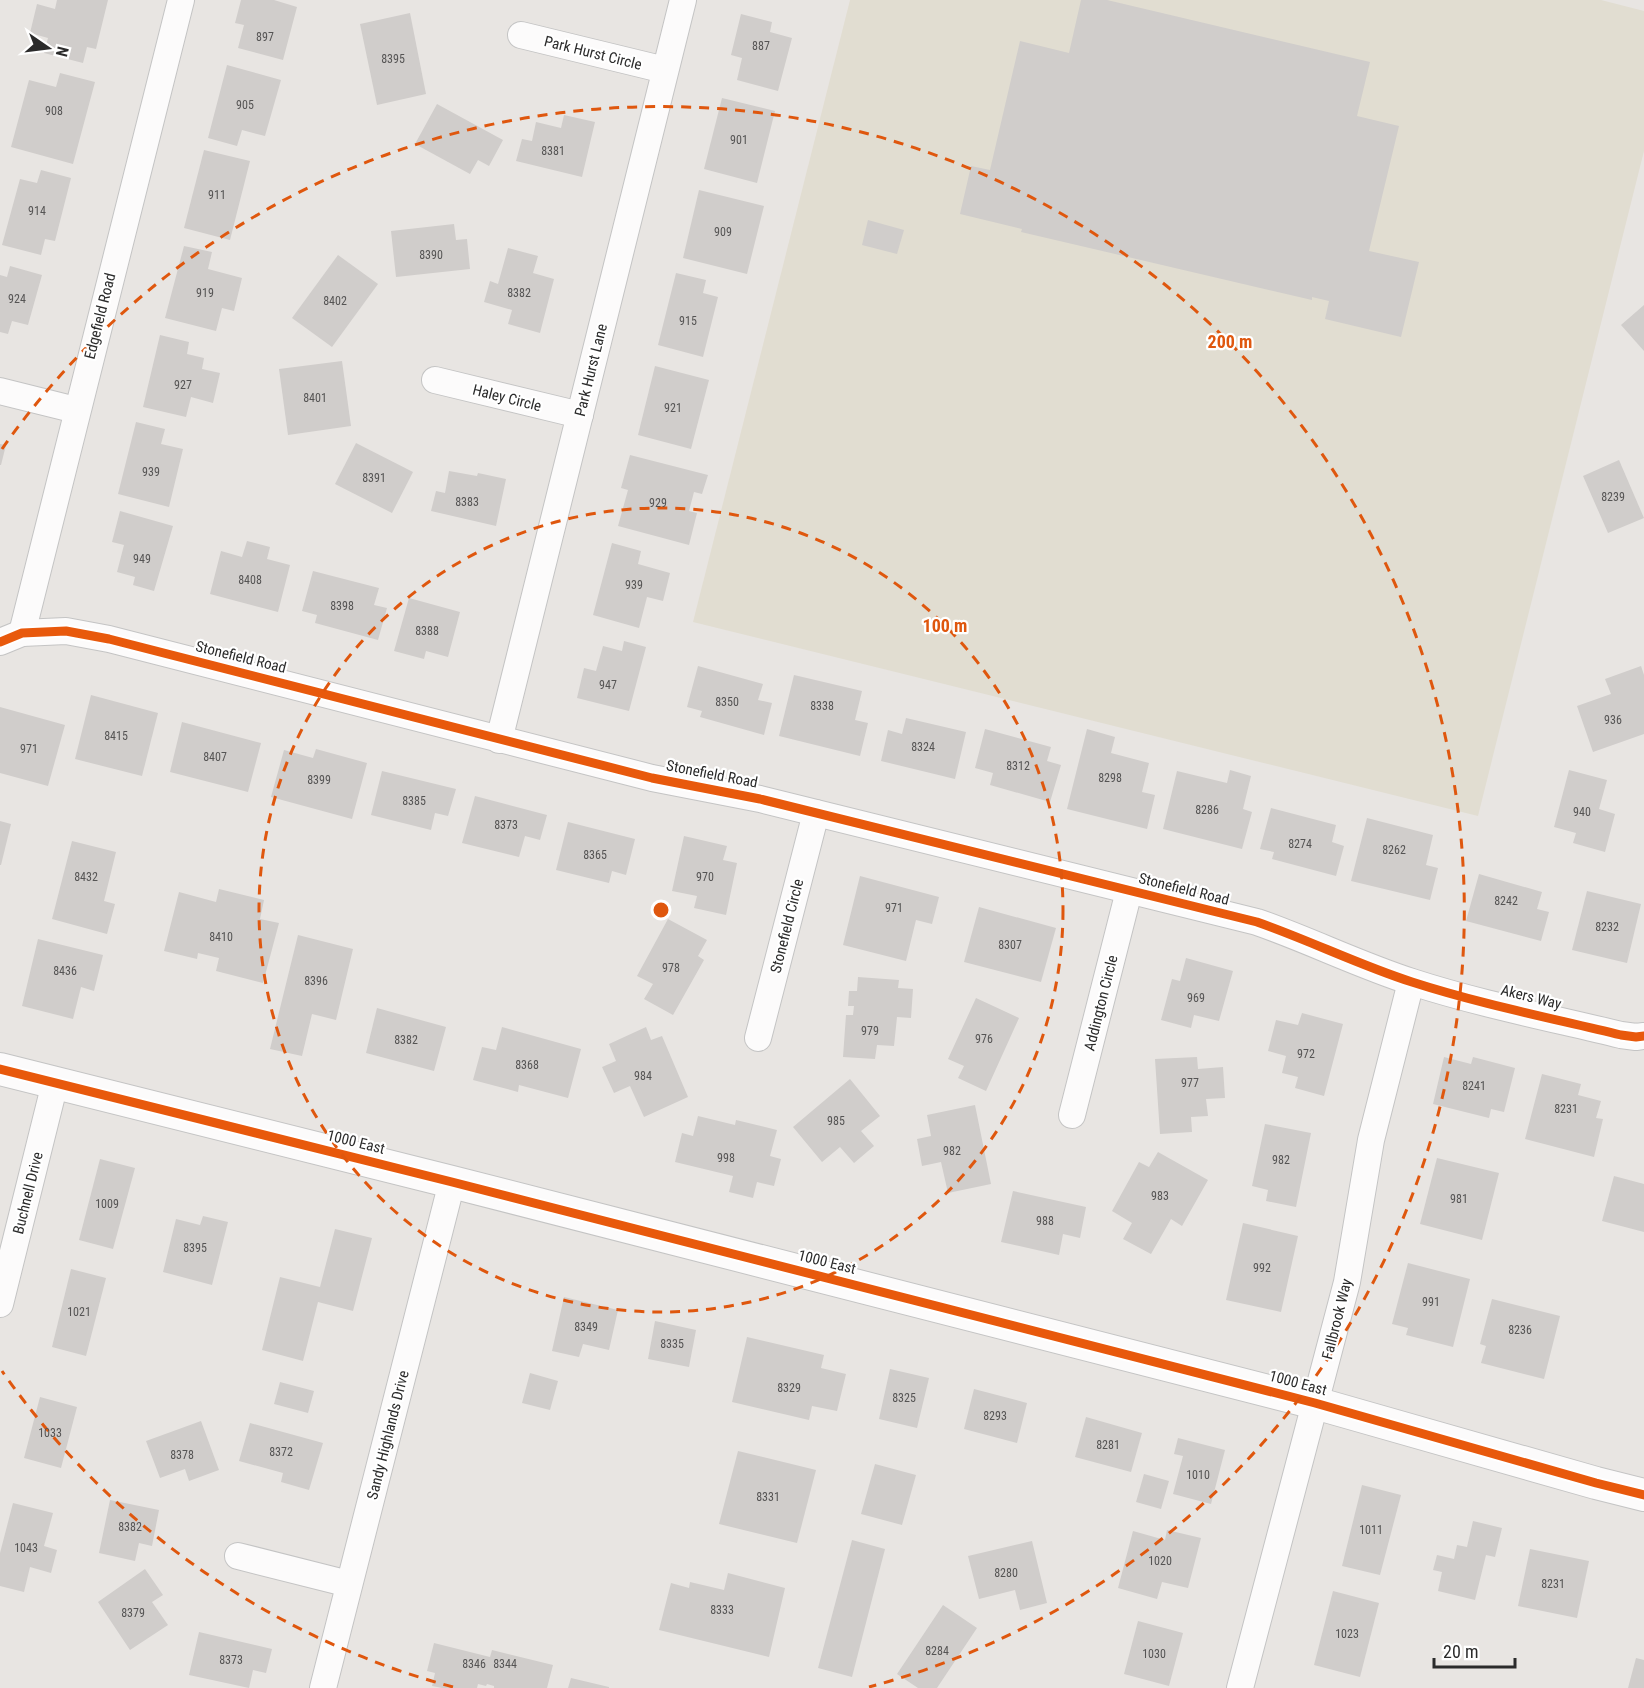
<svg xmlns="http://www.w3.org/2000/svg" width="1644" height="1688" font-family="'Roboto Condensed',sans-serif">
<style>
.education{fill:#e1ddd1}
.building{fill:#d0cdcb}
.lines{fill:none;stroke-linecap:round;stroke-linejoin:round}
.minor-casing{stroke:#c4c4c4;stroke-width:28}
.tertiary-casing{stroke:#c4c4c4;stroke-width:34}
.minor{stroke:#fcfbfb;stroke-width:26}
.tertiary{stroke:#fcfbfb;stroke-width:32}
.cycleway-casing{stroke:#fff;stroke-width:13}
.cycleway{stroke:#e8590c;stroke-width:9}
.ring{fill:none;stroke:#df570e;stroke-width:3;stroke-dasharray:10 8}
.labels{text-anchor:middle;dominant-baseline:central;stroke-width:4.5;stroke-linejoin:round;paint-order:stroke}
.number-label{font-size:12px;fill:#555454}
.street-label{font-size:15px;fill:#2b2b2b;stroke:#fff}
.centre{fill:#df570e;stroke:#fff;stroke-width:3}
.ring-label{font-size:18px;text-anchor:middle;font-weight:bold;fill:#df570e;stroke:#fff;stroke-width:4.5;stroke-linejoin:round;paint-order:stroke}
</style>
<rect width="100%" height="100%" fill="#e8e5e2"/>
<polygon class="education" points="850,0 1601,0 1644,11 1644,151 1478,816 693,622"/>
<g class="building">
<polygon points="57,0 108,0 96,49 87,47 83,63 44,53 48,38 30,33 37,4 55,9"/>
<polygon points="241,0 274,0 297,7 283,60 238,48 244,25 235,23"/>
<polygon points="1081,0 1107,0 1370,62 1357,116 1399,126 1369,251 1419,262 1401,337 1325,319 1329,301 1312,297 1312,300 1021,232 1022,229 960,214 971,166 990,170 1020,41 1069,53"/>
<polygon points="410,13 426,94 377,105 360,24"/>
<polygon points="741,14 772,22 770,32 792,38 778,91 737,80 742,58 731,55"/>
<polygon points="227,65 281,80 265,136 242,130 237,146 208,138"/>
<polygon points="60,73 95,82 73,164 11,147 29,80 56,87"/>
<polygon points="722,98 775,111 757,183 704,169"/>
<polygon points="437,104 503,140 489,166 478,160 470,174 415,144"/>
<polygon points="564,115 595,122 582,177 516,161 522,139 532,141 536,122 561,128"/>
<polygon points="204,150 250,161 230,240 184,228"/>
<polygon points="41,170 71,178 55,241 45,239 41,255 2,245 20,179 37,183"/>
<polygon points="699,190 764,206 747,274 683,258"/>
<polygon points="868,220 904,230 897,254 862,245"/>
<polygon points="454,224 456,240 467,239 470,269 396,277 391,231"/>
<polygon points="184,246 212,252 208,269 242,278 234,311 222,308 216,331 165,318"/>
<polygon points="508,248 538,256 533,273 554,279 540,333 508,324 512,310 484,302 490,281 498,284"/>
<polygon points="338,255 378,284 332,347 292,318"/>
<polygon points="10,266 42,275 28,325 12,321 8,334 0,332 0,275 7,277"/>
<polygon points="676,273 706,280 703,293 718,297 703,357 658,345"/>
<polygon points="1644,305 1644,351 1621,325"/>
<polygon points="160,335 189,342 187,354 204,358 202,369 220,373 213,403 191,397 186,417 143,407"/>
<polygon points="342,361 351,426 288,435 279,369"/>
<polygon points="655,366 709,380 691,449 638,435"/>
<polygon points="136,422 165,429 161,444 183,449 169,507 118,494"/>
<polygon points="356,443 413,472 392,513 335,484"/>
<polygon points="0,444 6,445 1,465 0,465"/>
<polygon points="630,455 708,475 702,494 694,492 689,511 697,513 689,545 618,526 628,490 621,488"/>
<polygon points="1619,460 1644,518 1608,533 1583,476"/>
<polygon points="449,471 477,476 478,473 506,479 496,526 431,511 436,491 445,493"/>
<polygon points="120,511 173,526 154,591 133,585 135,577 117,572 124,545 112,542"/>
<polygon points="247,541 270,547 267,559 290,565 278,612 210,594 221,551 242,557"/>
<polygon points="612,543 641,551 638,564 670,573 663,601 647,597 639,628 593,615"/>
<polygon points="313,571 379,588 374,605 387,608 378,640 315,623 317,615 302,611"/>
<polygon points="409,598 460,612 448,657 426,651 424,659 394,651"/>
<polygon points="624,641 646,647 629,711 577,698 584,668 596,671 603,646 622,651"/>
<polygon points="698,666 763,684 758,700 772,703 764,735 700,717 702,711 687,707"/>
<polygon points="1641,666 1644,675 1644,734 1593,752 1577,706 1611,694 1605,679"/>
<polygon points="794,675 862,691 855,720 868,723 860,756 779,736"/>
<polygon points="91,695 158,713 142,776 75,759"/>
<polygon points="0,707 65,725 48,786 0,773"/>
<polygon points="906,718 966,732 955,779 881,761 888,730 902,734"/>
<polygon points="182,722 261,743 248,792 170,772"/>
<polygon points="985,729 1051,747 1047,761 1061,765 1050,802 990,785 993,773 975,768"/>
<polygon points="1087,729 1115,737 1111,753 1149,763 1142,792 1155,795 1147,829 1067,809"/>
<polygon points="316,749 367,763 352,819 271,797 284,750 313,758"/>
<polygon points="1230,770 1251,776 1243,809 1252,812 1242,849 1163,829 1177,771 1227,783"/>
<polygon points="1569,770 1607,780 1599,809 1615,814 1605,852 1573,843 1576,833 1554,827"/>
<polygon points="382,771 456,789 448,816 435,813 431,830 371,815"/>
<polygon points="475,796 547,815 540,840 525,836 519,857 462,843"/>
<polygon points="1271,808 1336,825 1332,842 1344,846 1336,876 1272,859 1274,852 1260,849"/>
<polygon points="1367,818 1433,835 1426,865 1438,868 1430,900 1351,881"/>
<polygon points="0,821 11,824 1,865 0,865"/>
<polygon points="568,822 635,839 626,875 612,871 609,883 556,870"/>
<polygon points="684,836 727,846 723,860 737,863 726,915 694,908 697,896 672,891"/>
<polygon points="72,841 116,852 104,901 115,904 107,934 52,919"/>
<polygon points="1479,874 1542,892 1537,909 1549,912 1541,941 1466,921"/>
<polygon points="860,876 939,897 932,924 916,920 906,961 843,945"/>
<polygon points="219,889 264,900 260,919 279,923 263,983 216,971 219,958 198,953 197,959 164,951 179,892 216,902"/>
<polygon points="1587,891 1641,904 1627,963 1572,950"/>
<polygon points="979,907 1056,928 1041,982 964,962"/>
<polygon points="668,919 707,940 698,956 704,960 673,1015 644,999 653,984 637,976"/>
<polygon points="298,935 353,949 336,1020 312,1014 302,1056 270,1049"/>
<polygon points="38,939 103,955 94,991 81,987 73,1019 22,1006"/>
<polygon points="1186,958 1233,971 1219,1021 1194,1015 1191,1028 1161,1020 1172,979 1180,981"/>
<polygon points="858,977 899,980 898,988 913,989 911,1018 897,1017 894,1046 877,1045 875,1059 843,1057 846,1015 853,1015 854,1006 848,1006 849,991 857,991"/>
<polygon points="976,998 1019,1018 986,1091 958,1078 964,1066 948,1059"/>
<polygon points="377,1008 446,1027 434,1071 366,1053"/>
<polygon points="1302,1013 1343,1024 1324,1096 1295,1088 1298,1077 1282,1073 1286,1056 1268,1051 1276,1020 1298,1025"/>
<polygon points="502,1027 581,1049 568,1098 519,1085 518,1092 473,1080 482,1047 496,1050"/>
<polygon points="646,1027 651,1040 662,1036 688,1097 644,1117 630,1086 614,1093 602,1067 616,1061 609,1044"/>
<polygon points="1197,1057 1198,1069 1223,1067 1225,1098 1206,1099 1208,1116 1191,1117 1192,1132 1160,1134 1155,1059"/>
<polygon points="1444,1057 1471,1064 1473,1057 1515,1068 1504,1112 1491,1109 1489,1118 1433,1104"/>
<polygon points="1542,1074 1581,1084 1578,1095 1601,1101 1596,1118 1603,1119 1594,1157 1525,1139"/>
<polygon points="850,1079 880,1116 861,1131 874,1146 854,1163 840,1147 822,1162 793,1127"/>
<polygon points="975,1105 991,1184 948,1193 941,1162 922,1166 917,1139 931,1136 927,1115"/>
<polygon points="698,1116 735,1125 736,1120 777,1130 770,1156 781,1159 774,1186 757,1182 753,1198 729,1192 733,1176 675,1162 682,1133 693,1136"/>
<polygon points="1265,1124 1311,1133 1296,1207 1266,1201 1268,1190 1252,1186"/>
<polygon points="1158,1152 1208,1180 1182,1226 1171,1219 1151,1254 1123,1239 1132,1223 1112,1211 1139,1162 1149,1167"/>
<polygon points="1437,1158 1499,1173 1482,1240 1420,1224"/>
<polygon points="100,1159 135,1168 113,1249 79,1240"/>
<polygon points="1614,1176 1644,1184 1644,1232 1602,1221"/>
<polygon points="1013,1191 1086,1207 1080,1238 1063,1234 1059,1255 1001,1242"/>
<polygon points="203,1216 228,1222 212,1285 163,1272 176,1219 200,1225"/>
<polygon points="1243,1223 1298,1236 1281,1312 1226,1300"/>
<polygon points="335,1229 372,1238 353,1311 318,1302 303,1361 262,1350 280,1277 320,1287"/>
<polygon points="1408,1263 1470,1279 1453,1347 1406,1335 1408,1328 1392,1324"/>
<polygon points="71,1269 106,1278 86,1356 52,1347"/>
<polygon points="564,1297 618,1310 609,1350 583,1344 579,1357 552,1351"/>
<polygon points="1492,1299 1560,1316 1544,1379 1481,1363 1486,1346 1480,1344"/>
<polygon points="655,1321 696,1330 689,1367 648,1359"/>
<polygon points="747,1337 824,1355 821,1368 846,1374 837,1411 812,1406 809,1420 732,1402"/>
<polygon points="890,1369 929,1378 917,1428 879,1419"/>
<polygon points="530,1373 558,1381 550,1410 522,1403"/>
<polygon points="280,1382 314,1391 308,1413 274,1404"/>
<polygon points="974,1389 1027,1403 1017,1443 964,1429"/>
<polygon points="40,1397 77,1407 61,1468 24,1458"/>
<polygon points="1086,1417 1142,1433 1131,1472 1075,1457"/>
<polygon points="201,1421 219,1470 189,1481 185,1469 160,1478 146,1441"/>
<polygon points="250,1423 323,1443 309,1490 281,1482 283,1473 239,1461"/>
<polygon points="1178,1438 1225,1450 1211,1504 1173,1494 1183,1456 1174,1454"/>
<polygon points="738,1451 816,1470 797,1543 719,1524"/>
<polygon points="875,1464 916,1475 902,1525 861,1514"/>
<polygon points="1144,1474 1169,1481 1161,1509 1136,1502"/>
<polygon points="1362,1485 1401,1495 1380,1575 1342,1566"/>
<polygon points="110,1500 159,1510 152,1546 139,1543 135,1561 99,1553"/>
<polygon points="13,1503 53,1513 44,1546 57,1550 51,1573 30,1567 24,1592 0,1586 0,1553"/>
<polygon points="1473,1521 1502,1528 1495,1557 1486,1555 1475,1600 1438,1591 1442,1572 1433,1570 1437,1555 1454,1559 1457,1545 1467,1547"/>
<polygon points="1167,1530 1201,1538 1188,1588 1162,1582 1157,1599 1118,1588 1133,1531 1165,1540"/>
<polygon points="852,1540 885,1549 852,1677 818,1668"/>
<polygon points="1032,1541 1047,1603 1020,1610 1015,1590 979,1599 968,1556"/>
<polygon points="1530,1549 1589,1561 1577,1618 1518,1606"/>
<polygon points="145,1569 163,1595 152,1602 168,1625 130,1650 98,1602"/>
<polygon points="728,1573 785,1588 769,1657 659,1630 671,1583 689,1588 690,1582 724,1590"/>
<polygon points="1333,1591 1379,1603 1360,1677 1314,1665"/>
<polygon points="943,1605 977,1628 937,1688 918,1688 897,1674"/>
<polygon points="1138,1621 1183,1633 1169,1686 1124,1674"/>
<polygon points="199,1632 272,1649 266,1673 253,1670 249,1688 189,1675"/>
<polygon points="434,1643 490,1657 492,1650 553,1665 547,1688 494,1688 494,1686 487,1684 486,1686 478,1684 477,1688 442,1688 432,1686 435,1673 427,1671"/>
<polygon points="1636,1658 1644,1660 1644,1688 1628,1688"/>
<polygon points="571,1678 609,1687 609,1688 568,1688"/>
</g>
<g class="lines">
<defs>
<g id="minor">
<polyline points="521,35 665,70"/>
<polyline points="435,380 580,415"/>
<polyline points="0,391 76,410"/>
<polyline points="22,633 181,0"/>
<path d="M0,642L22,633L66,631L109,639L652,778L760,799L1257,922C1309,940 1359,965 1412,982C1480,1004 1551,1018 1621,1035L1636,1037L1644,1036"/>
<polyline points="499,740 683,0"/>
<polyline points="758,1038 816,813"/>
<polyline points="1072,1115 1129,891"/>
<polyline points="0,1304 55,1083"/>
<polyline points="238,1556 349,1584"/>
<polyline points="323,1688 452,1182"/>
<polyline points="1240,1688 1347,1282 1371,1140 1411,982"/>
</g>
<polyline id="tertiary" points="0,1069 452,1182 1315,1403 1596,1483 1644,1495"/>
</defs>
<use href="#minor" class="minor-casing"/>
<use href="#tertiary" class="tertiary-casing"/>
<use href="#minor" class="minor"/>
<use href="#tertiary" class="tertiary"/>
<defs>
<g id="cycleway">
<path d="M0,642L22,633L66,631L109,639L652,778L760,799L1257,922C1309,940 1359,965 1412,982C1480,1004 1551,1018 1621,1035L1636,1037L1644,1036"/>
<polyline points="0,1069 452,1182 1315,1403 1596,1483 1644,1495"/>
</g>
</defs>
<use href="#cycleway" class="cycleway-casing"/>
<use href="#cycleway" class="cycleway"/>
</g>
<g class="ring">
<circle cx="661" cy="910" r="402"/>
<path d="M453 1687A804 804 0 0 1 2 1371M2 449A804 804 0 1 1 869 1687"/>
</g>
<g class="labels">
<g class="number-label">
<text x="265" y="37">897</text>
<text x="761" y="46">887</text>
<text x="393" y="59">8395</text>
<text x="245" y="105">905</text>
<text x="54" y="111">908</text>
<text x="739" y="140">901</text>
<text x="553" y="151">8381</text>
<text x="217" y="195">911</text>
<text x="37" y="211">914</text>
<text x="723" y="232">909</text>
<text x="431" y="255">8390</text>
<text x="205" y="293">919</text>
<text x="519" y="293">8382</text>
<text x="17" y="299">924</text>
<text x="335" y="301">8402</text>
<text x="688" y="321">915</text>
<text x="183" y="385">927</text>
<text x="315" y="398">8401</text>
<text x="673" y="408">921</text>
<text x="151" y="472">939</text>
<text x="374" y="478">8391</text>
<text x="1613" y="497">8239</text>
<text x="467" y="502">8383</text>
<text x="658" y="503">929</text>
<text x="142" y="559">949</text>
<text x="250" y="580">8408</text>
<text x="634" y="585">939</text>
<text x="342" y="606">8398</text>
<text x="427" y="631">8388</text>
<text x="608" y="685">947</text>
<text x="727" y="702">8350</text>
<text x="822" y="706">8338</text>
<text x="1613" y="720">936</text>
<text x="116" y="736">8415</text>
<text x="923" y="747">8324</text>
<text x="29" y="749">971</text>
<text x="215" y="757">8407</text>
<text x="1018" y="766">8312</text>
<text x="1110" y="778">8298</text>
<text x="319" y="780">8399</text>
<text x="414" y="801">8385</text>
<text x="1207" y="810">8286</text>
<text x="1582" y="812">940</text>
<text x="506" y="825">8373</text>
<text x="1300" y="844">8274</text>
<text x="1394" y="850">8262</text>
<text x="595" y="855">8365</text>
<text x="86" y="877">8432</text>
<text x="705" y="877">970</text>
<text x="1506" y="901">8242</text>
<text x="894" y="908">971</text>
<text x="1607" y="927">8232</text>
<text x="221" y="937">8410</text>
<text x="1010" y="945">8307</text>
<text x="671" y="968">978</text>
<text x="65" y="971">8436</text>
<text x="316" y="981">8396</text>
<text x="1196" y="998">969</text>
<text x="870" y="1031">979</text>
<text x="984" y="1039">976</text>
<text x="406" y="1040">8382</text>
<text x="1306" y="1054">972</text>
<text x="527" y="1065">8368</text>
<text x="643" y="1076">984</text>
<text x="1190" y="1083">977</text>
<text x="1474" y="1086">8241</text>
<text x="1566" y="1109">8231</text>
<text x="836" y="1121">985</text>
<text x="952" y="1151">982</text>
<text x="726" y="1158">998</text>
<text x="1281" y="1160">982</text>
<text x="1160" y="1196">983</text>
<text x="1459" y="1199">981</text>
<text x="107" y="1204">1009</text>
<text x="1045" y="1221">988</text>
<text x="195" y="1248">8395</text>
<text x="1262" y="1268">992</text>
<text x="1431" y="1302">991</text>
<text x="79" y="1312">1021</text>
<text x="586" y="1327">8349</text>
<text x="1520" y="1330">8236</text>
<text x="672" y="1344">8335</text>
<text x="789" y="1388">8329</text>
<text x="904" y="1398">8325</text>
<text x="995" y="1416">8293</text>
<text x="50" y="1433">1033</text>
<text x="1108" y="1445">8281</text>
<text x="281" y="1452">8372</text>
<text x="182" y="1455">8378</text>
<text x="1198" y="1475">1010</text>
<text x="768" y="1497">8331</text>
<text x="130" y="1527">8382</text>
<text x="1371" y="1530">1011</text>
<text x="26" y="1548">1043</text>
<text x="1160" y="1561">1020</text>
<text x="1006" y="1573">8280</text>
<text x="1553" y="1584">8231</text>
<text x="722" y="1610">8333</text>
<text x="133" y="1613">8379</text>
<text x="1347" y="1634">1023</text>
<text x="937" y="1651">8284</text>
<text x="1154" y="1654">1030</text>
<text x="231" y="1660">8373</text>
<text x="474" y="1664">8346</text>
<text x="505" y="1664">8344</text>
</g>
<g class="street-label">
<text transform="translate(593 53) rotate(14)">Park Hurst Circle</text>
<text transform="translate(100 316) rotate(-76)">Edgefield Road</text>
<text transform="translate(591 370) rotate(-76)">Park Hurst Lane</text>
<text transform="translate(507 398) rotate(14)">Haley Circle</text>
<text transform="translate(241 657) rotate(14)">Stonefield Road</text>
<text transform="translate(712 774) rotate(11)">Stonefield Road</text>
<text transform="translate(1184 889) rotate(14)">Stonefield Road</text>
<text transform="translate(787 926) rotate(-76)">Stonefield Circle</text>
<text transform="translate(1531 997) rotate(14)">Akers Way</text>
<text transform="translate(1101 1003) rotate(-76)">Addington Circle</text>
<text transform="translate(356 1142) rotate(14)">1000 East</text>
<text transform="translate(28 1193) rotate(-76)">Buchnell Drive</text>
<text transform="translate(827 1262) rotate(14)">1000 East</text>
<text transform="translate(1337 1319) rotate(-76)">Fallbrook Way</text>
<text transform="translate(1298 1383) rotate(15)">1000 East</text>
<text transform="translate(388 1435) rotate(-76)">Sandy Highlands Drive</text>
</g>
</g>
<circle cx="661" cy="910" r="9" class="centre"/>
<g class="ring-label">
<text x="1230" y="348">200 m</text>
<text x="945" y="632">100 m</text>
</g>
<g transform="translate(48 48) rotate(104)" stroke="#ffffff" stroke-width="4.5" paint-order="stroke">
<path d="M0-4.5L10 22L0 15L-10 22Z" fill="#2b2b2b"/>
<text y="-9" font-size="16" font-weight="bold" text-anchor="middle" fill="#2b2b2b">N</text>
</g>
<path d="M1434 1658v9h81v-9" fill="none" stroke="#2b2b2b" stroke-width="3"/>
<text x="1443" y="1658" font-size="18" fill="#2b2b2b" stroke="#ffffff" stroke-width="4.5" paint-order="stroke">20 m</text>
</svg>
